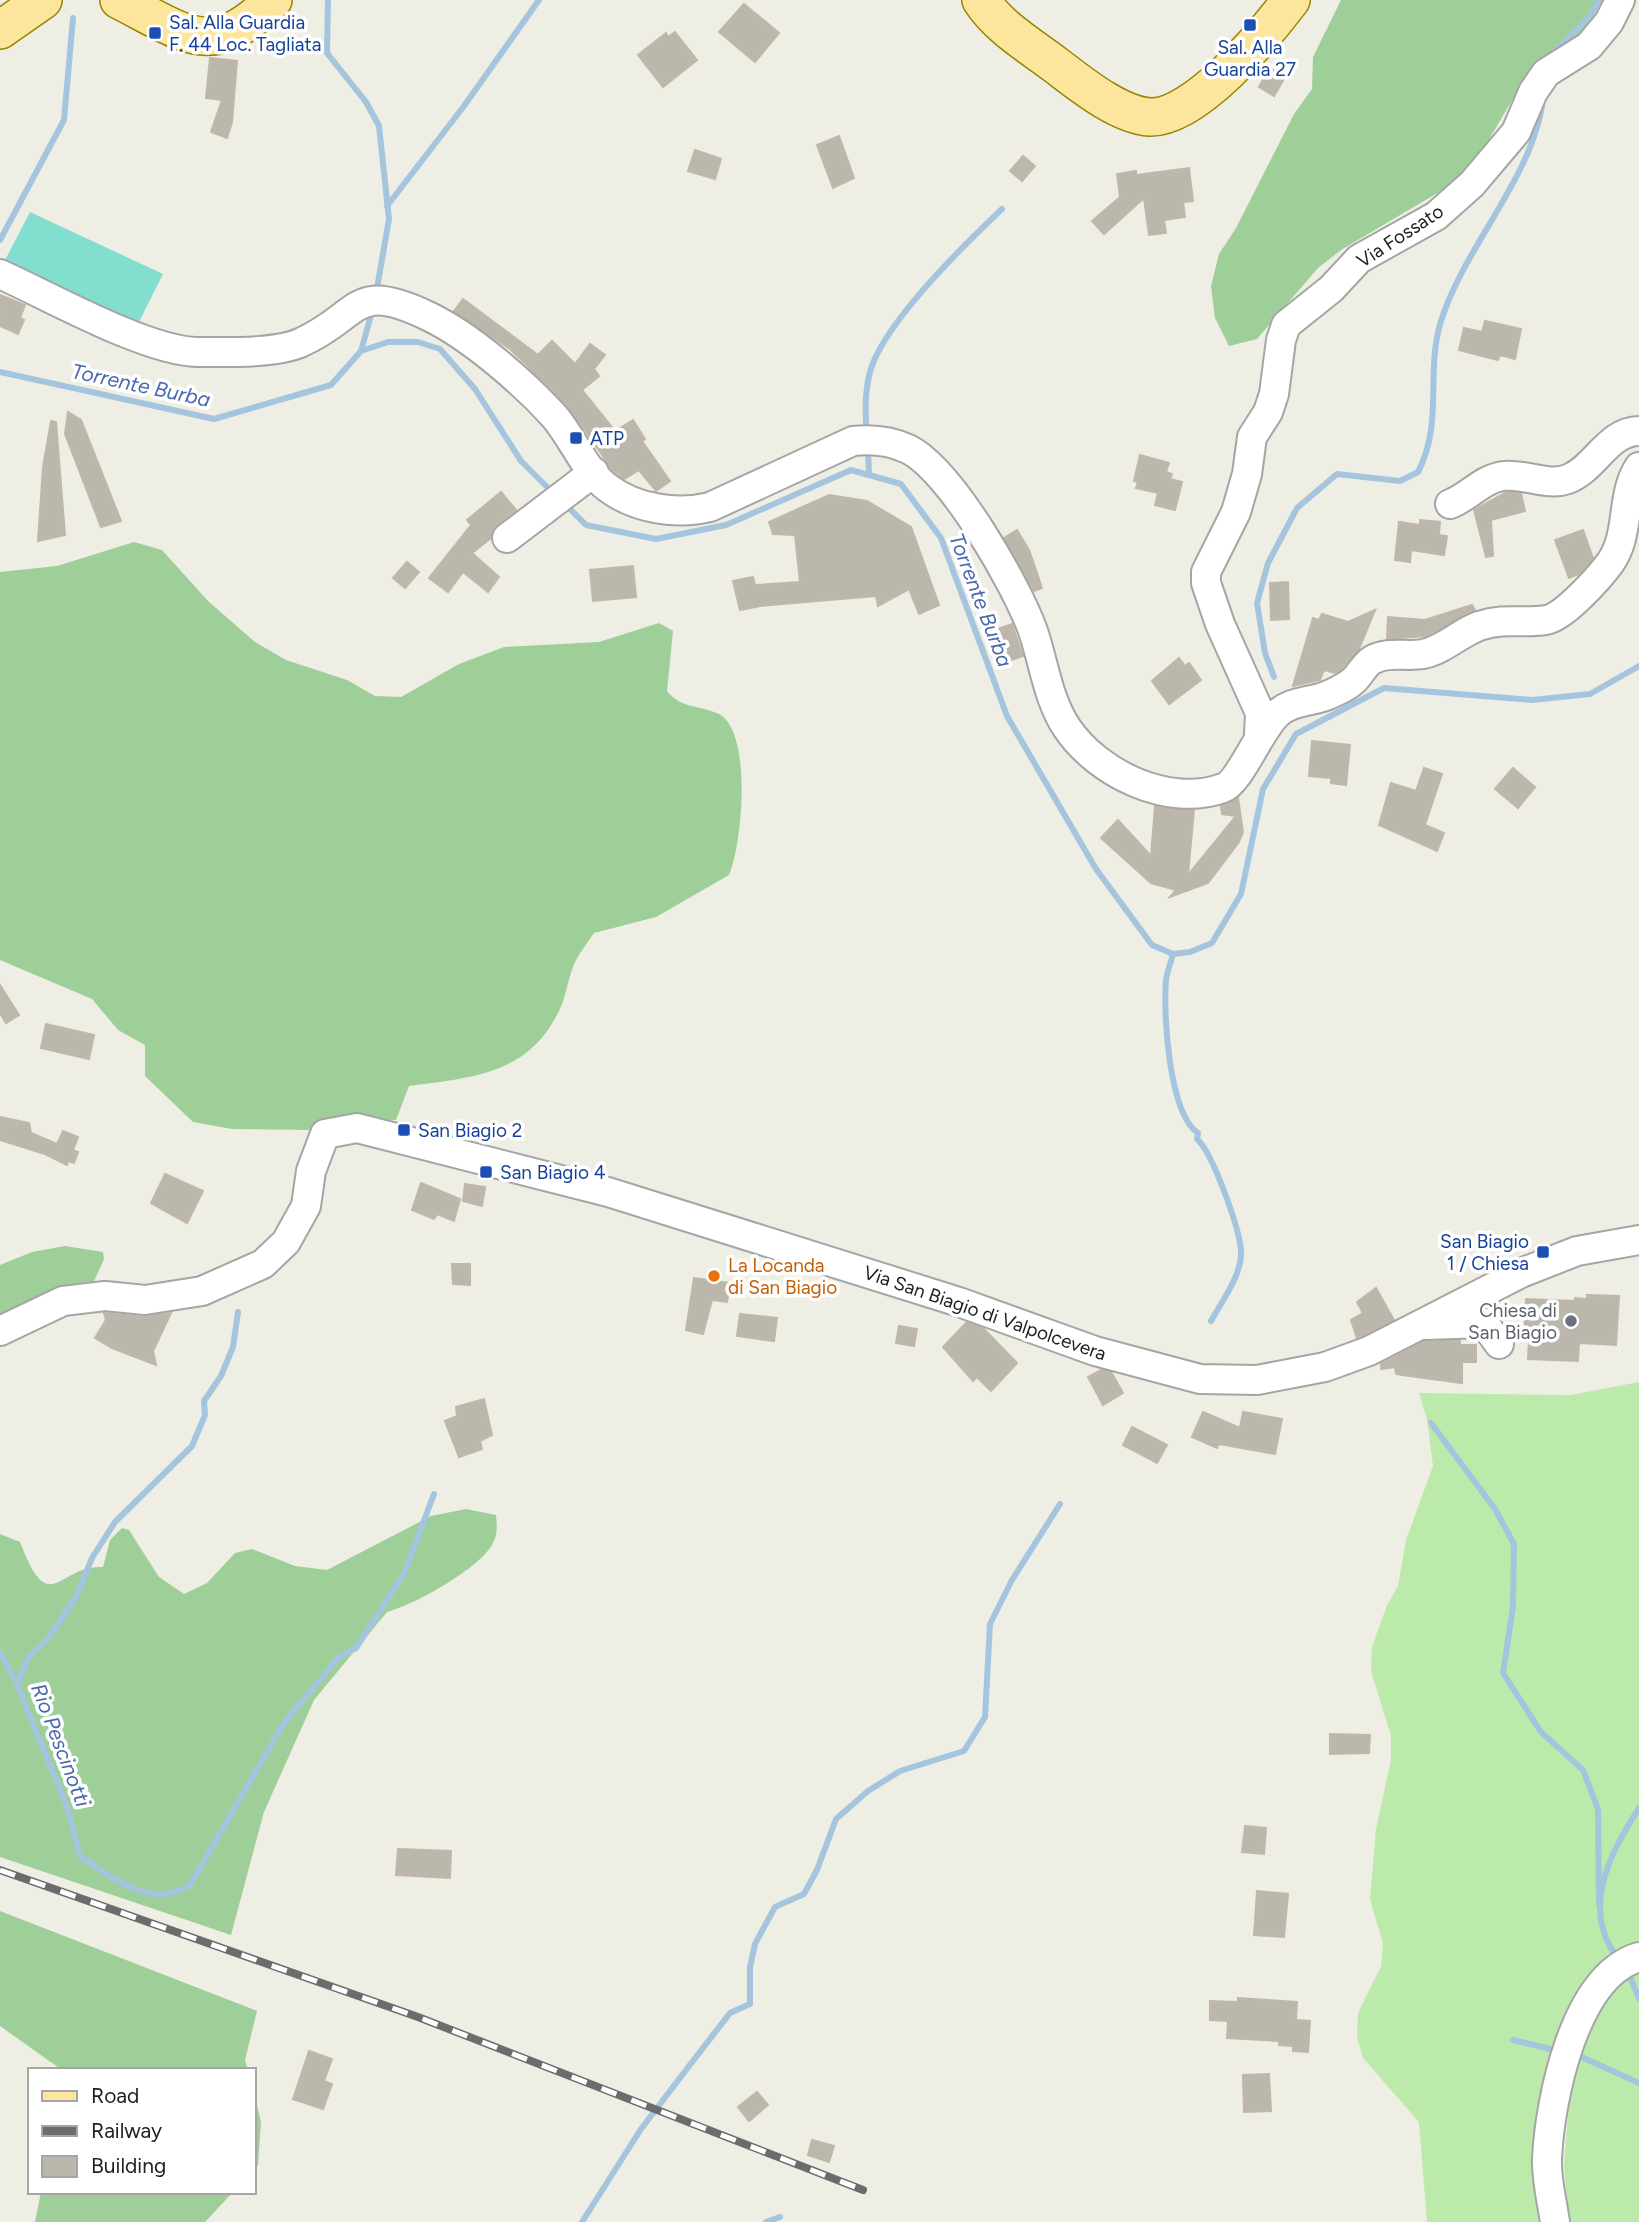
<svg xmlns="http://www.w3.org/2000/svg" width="1639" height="2222" font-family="Figtree,sans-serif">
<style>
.grass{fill:#bceaaa}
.forest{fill:#9ecf99}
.pitch{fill:#82dece}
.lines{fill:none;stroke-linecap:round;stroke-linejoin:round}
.stream{stroke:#a4c5dd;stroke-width:6}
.building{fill:#bcb7ad;stroke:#c1b7a6;stroke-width:2}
.minor-casing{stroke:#a5a5a5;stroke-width:32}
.major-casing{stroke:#988500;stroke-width:40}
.minor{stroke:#fff;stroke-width:28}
.major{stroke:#fce69d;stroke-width:37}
.rail-casing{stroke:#6c6c6c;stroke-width:8}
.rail{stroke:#fff;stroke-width:5;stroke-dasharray:16;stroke-linecap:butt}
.transit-dot{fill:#1a4fb4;stroke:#fff;stroke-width:2.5}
.food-dot{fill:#e8710a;stroke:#fff;stroke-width:2.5}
.worship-dot{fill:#6b7280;stroke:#fff;stroke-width:2.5}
.labels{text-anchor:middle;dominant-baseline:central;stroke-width:7;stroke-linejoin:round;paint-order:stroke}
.transit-label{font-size:19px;fill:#164399;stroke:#fff;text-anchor:start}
.street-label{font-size:19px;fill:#1e1e1e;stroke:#fff}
.food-label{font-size:19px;fill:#c56008;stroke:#fff;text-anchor:start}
.worship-label{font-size:19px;fill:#5b616d;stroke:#fff;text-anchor:end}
.water-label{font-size:21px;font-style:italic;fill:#4a68ae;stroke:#fff}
</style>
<rect width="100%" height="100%" fill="#efeee4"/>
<g class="grass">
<polygon points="1639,1382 1639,1946 1568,2020 1548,2222 1427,2222 1419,2122 1363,2058 1357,2037 1358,2013 1381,1966 1383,1944 1370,1899 1376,1829 1391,1760 1391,1736 1371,1671 1372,1647 1387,1605 1398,1586 1406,1540 1433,1466 1427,1419 1419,1393 1571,1395"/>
<polygon points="1639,1970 1639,2222 1568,2222 1564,2163 1570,2093 1588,2030 1611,1985"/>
</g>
<g class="forest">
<polygon points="1341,0 1601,0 1589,25 1568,48 1521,85 1474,165 1451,185 1341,250 1318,268 1257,339 1229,346 1215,318 1211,286 1219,254 1236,228 1294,114 1312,89 1313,57"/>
<path d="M134,542L162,550L208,601L255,642L286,660L347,680L375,696L401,697L459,664L504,647L599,642L659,623L673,631L667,691C681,709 700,705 719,714C753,732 742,846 729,875L656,917L594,933C588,942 581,951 576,960C568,976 567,995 559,1011C528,1075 471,1078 409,1086L396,1120L341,1119L315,1130L232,1129L193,1122L145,1076V1045L118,1030L92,999L0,960V572L57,566Z"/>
<polygon points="65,1246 103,1252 104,1259 91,1288 0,1321 0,1265 32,1252"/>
<path d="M466,1509L496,1515C497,1525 498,1533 493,1543C481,1568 414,1605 387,1612L314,1700L264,1812L231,1935L0,1857V1534L20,1542C50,1621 58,1564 103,1567L110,1540L122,1528L129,1530L159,1577L184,1594L207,1583L235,1553L252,1549L295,1566L327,1570L431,1516Z"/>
<polygon points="0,1911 257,2011 245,2060 248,2070 62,2070 0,2026"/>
<polygon points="254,2093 261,2122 258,2165 254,2170"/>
<polygon points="41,2192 233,2192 205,2222 35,2222"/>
</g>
<polygon class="pitch" points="30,212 163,274 137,326 3,264"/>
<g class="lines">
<g class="stream">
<polyline points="328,0 327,53 366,102 379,126 389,219 376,294"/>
<polyline points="1550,56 1589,18 1599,0"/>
<polyline points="387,206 464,106 539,0"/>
<polyline points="0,240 64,120 73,18"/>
<polyline points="361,351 373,308"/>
<polyline points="0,372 214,419 331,385 361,351 388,342 418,342 440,349 475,389 521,461 554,494"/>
<path d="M867,435C865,416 865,394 869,376C879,327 965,244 1002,209"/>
<polyline points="868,449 869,475"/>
<polyline points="565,504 586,525 656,539 726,525 851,470 901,484 941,538 1007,716 1096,869 1152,945 1173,954 1190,952 1212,943 1241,894 1263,789 1296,734 1384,688 1532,700 1590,694 1639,666"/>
<path d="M1274,677L1265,653L1257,603L1268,563L1297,508L1337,474L1400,481L1418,472C1444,422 1425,372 1441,321C1464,247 1534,176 1543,99"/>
<path d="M1173,954C1171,962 1167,972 1166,980C1163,1014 1169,1114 1198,1133L1197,1139C1213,1153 1239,1228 1241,1250C1243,1273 1222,1301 1211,1321"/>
<path d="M238,1312L233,1347L221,1376L204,1401L205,1415L192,1446L115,1522L92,1558L76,1597L50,1636L28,1658L17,1684L67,1807L80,1856C113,1878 152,1910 190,1885L284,1723L339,1657L356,1648L404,1574L434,1494"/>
<polyline points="1431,1423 1495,1509 1514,1544 1513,1606 1503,1673 1541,1732 1583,1770 1598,1809 1599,1904"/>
<polyline points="0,1652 17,1684"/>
<path d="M1619,1960C1579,1909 1610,1854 1639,1808"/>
<polyline points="1628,1971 1639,1999"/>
<polyline points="1513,2040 1550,2049"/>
<polyline points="1577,2055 1639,2083"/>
<polyline points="582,2222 641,2129 686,2070 730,2013 750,2004 750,1967 755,1944 775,1907 804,1894 817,1870 836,1819 868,1791 900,1771 964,1751 985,1717 990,1624 1012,1580 1060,1504"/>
<polyline points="766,2222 780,2217"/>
</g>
</g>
<g class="building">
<polygon points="744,4 779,33 755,62 719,32"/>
<polygon points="675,32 697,60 663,87 638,55 666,33 668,37"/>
<polygon points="210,58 237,61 232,122 227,138 211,132 222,100 206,98"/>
<polygon points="1270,68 1285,77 1274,96 1259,87"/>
<polygon points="839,136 854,178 833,188 817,145"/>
<polygon points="695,150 721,159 715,179 688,171"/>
<polygon points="1023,156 1035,166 1022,181 1010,171"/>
<polygon points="1189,168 1193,201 1183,202 1185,217 1164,220 1166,233 1149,235 1144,198 1104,234 1092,221 1120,197 1117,174 1136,171 1136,175"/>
<polygon points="0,295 25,305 20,318 24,320 18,334 0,326"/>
<polygon points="463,299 538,355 552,341 575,364 590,344 605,355 594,369 599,376 582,390 615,431 633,420 645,439 642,441 670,481 656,491 639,470 624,479 612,469 574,415 554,391 510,349 454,311"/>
<polygon points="1485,321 1521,329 1515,359 1500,355 1498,360 1459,350 1464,328 1482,332"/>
<polygon points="68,412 81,420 121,521 101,527 65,434"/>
<polygon points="51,421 56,422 65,535 38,541 43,467"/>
<polygon points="1140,455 1169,463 1166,472 1172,474 1170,479 1182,482 1175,510 1155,505 1158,493 1136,488 1138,482 1134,481"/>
<polygon points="501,492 516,510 497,525 491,538 472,553 499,577 488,592 463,572 448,592 429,578 471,525 467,520"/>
<polygon points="1505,493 1521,493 1525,511 1491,520 1493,556 1486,557 1474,510"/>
<polygon points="829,495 867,501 911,527 939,605 919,614 909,589 878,606 876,596 760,606 740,610 733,581 753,577 755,585 800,582 795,535 773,534 769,522"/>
<polygon points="1420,520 1440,522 1439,535 1447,536 1444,555 1411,550 1410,562 1395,560 1399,522 1420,525"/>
<polygon points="1017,530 1029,550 1042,588 1034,591 1004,538"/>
<polygon points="1583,530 1593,558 1579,574 1569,578 1555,540"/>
<polygon points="407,562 419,572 405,588 393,578"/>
<polygon points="633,566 636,597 593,601 590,570"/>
<polygon points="1288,582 1289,619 1271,620 1270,583"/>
<polygon points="1472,605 1475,610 1425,636 1387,639 1388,617 1425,620"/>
<polygon points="1375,610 1359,649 1342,668 1335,673 1324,670 1320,680 1293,686 1313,618 1319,620 1322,614 1348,622"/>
<polygon points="1012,624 1023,656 1000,664 989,632"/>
<polygon points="1179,658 1185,666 1189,663 1201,680 1169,704 1152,681"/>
<polygon points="1312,741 1350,745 1346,785 1331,783 1331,778 1309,776"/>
<polygon points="1424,768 1442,774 1425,825 1444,833 1437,851 1379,825 1391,783 1416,791"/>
<polygon points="1513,768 1535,787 1518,808 1495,789"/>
<polygon points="1238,798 1243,832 1239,842 1208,883 1170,897 1176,890 1151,883 1101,838 1118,820 1151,856 1155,806 1194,810 1188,875 1236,816 1222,814 1221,806"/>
<polygon points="0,985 19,1015 6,1023 0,1013"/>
<polygon points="46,1024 94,1035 89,1059 41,1048"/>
<polygon points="0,1117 29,1123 31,1133 57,1144 63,1131 78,1137 73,1150 78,1152 74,1163 68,1161 67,1165 45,1154 0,1140"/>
<polygon points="165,1174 203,1191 187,1223 151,1203"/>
<polygon points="421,1183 460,1199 454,1221 437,1214 434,1219 412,1210"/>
<polygon points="465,1184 485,1187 482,1206 463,1201"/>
<polygon points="452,1264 470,1264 470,1285 453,1284"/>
<polygon points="694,1278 730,1283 727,1302 712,1300 703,1334 686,1330"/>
<polygon points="1376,1288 1394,1320 1357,1338 1351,1320 1363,1313 1357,1302"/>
<polygon points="1587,1295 1619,1296 1616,1345 1579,1343 1578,1361 1528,1359 1529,1340 1524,1340 1526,1299 1575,1301 1575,1298 1587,1299"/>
<polygon points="104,1313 144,1317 171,1313 153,1351 156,1365 112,1348 95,1338 106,1320"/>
<polygon points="740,1314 777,1318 774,1341 737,1336"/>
<polygon points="967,1322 984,1329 1017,1363 991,1391 977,1377 973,1381 943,1347"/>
<polygon points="899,1326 917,1329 914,1346 896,1343"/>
<polygon points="1460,1340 1460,1345 1476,1345 1476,1362 1462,1362 1462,1383 1402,1375 1396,1374 1395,1367 1381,1369 1381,1364 1423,1342"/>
<polygon points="1101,1370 1111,1372 1123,1393 1103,1405 1088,1377"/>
<polygon points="484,1399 492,1435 480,1441 482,1449 459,1457 445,1421 457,1416 456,1407"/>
<polygon points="1203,1412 1240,1428 1243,1412 1282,1419 1275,1454 1219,1444 1217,1448 1192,1437"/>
<polygon points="1132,1427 1167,1445 1157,1463 1123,1445"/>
<polygon points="1330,1734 1370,1735 1369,1753 1330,1754"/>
<polygon points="1245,1826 1266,1828 1264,1854 1242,1852"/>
<polygon points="398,1849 451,1851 450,1878 396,1875"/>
<polygon points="1257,1891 1288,1894 1284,1937 1254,1935"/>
<polygon points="1238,1998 1297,2002 1296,2020 1310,2021 1308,2052 1293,2051 1293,2046 1279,2045 1279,2041 1227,2038 1228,2021 1210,2020 1210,2001 1238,2002"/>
<polygon points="309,2051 332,2059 324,2081 332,2084 323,2109 293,2099"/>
<polygon points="1269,2074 1271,2111 1244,2112 1243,2075"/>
<polygon points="757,2092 768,2105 749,2121 738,2107"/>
<polygon points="812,2140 834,2146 829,2162 808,2155"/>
</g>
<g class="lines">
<defs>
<g id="minor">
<path d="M0,274C49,296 146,351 197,352C225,352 277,354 302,342C362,315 352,279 430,317C471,337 523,382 554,416C573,438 585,471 608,488C636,509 677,515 710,507L853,441C871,439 891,441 908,449C951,470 1017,586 1033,631C1044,663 1048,700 1067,728C1098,774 1169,808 1223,788C1239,783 1259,732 1276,715C1288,702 1307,702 1323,697C1332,694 1346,687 1353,681C1360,675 1364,665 1372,660C1388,651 1406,657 1423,654C1443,650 1460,633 1479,626C1507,617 1521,624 1546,620C1564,617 1599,578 1610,563C1631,534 1620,496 1639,467"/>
<path d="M1450,504C1469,497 1482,479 1503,476C1524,473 1548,487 1568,479C1595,469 1608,431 1639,431"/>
<polyline points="507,538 594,472"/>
<polyline points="1259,734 1260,713 1220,624 1206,583 1206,572 1236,512 1247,474 1252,437 1268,412 1274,394 1281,340 1286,325 1331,289 1359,259 1436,216 1472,184 1516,132 1533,92 1546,73 1589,46 1609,22 1620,0"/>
<polyline points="1426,1325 1484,1323 1499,1344"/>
<polyline points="0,1331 63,1301 105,1296 145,1300 202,1291 263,1264 286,1242 306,1206 311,1171 325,1134 357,1128 608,1192 959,1302 1095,1351 1200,1379 1257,1380 1325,1367 1369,1351 1521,1273 1577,1251 1639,1240"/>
<path d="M1555,2222C1552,2201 1546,2179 1547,2158C1550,2100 1574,1976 1639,1957"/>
</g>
<g id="major">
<path d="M119,0C186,34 212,61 273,0"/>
<path d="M981,0C999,28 1031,46 1057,66C1082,85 1119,115 1150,117C1195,119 1266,33 1291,0"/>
<polyline points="0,30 43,0"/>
</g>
</defs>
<use href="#minor" class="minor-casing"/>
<use href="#major" class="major-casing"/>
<use href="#minor" class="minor"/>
<use href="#major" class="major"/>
<defs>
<polyline id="rail" points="0,1870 418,2017 863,2190"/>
</defs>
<use href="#rail" class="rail-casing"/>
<use href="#rail" class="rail"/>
</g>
<g class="transit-dot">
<rect x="1243" y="18" width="14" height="14" rx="3.5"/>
<rect x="148" y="26" width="14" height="14" rx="3.5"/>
<rect x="569" y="431" width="14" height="14" rx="3.5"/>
<rect x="397" y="1123" width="14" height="14" rx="3.5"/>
<rect x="479" y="1165" width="14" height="14" rx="3.5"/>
<rect x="1536" y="1245" width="14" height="14" rx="3.5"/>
</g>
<circle class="food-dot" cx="714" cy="1276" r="7"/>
<circle class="worship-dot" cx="1571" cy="1321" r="7"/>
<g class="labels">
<g class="transit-label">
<text x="169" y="22">Sal. Alla Guardia<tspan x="169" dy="22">F. 44 Loc. Tagliata</tspan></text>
<text x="1250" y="47" text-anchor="middle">Sal. Alla<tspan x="1250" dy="22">Guardia 27</tspan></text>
<text x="590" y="438">ATP</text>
<text x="418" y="1130">San Biagio 2</text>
<text x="500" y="1172">San Biagio 4</text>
<text x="1529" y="1241" text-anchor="end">San Biagio<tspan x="1529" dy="22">1 / Chiesa</tspan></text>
</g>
<g class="street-label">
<text transform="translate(1400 236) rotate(-33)">Via Fossato</text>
<text transform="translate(985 1313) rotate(19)">Via San Biagio di Valpolcevera</text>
</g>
<g class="food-label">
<text x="728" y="1265">La Locanda<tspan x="728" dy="22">di San Biagio</tspan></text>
</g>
<g class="worship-label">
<text x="1557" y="1310">Chiesa di<tspan x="1557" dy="22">San Biagio</tspan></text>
</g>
<g class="water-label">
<text transform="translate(141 385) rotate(12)">Torrente Burba</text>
<text transform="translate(981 600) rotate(69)">Torrente Burba</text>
<text transform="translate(61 1745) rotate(69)">Rio Pescinotti</text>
</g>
</g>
<rect x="28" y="2068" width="228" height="126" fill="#ffffff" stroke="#a5a5a5" stroke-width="2"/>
<rect x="42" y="2091" width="35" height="10" fill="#fce69d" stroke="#a5a5a5" stroke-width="2"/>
<text x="91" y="2103" font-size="21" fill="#1e1e1e">Road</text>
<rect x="42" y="2126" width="35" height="10" fill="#6c6c6c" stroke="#a5a5a5" stroke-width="2"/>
<text x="91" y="2138" font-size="21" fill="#1e1e1e">Railway</text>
<rect x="42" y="2156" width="35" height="21" fill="#bcb7ad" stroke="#a5a5a5" stroke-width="2"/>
<text x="91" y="2173" font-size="21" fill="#1e1e1e">Building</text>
</svg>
